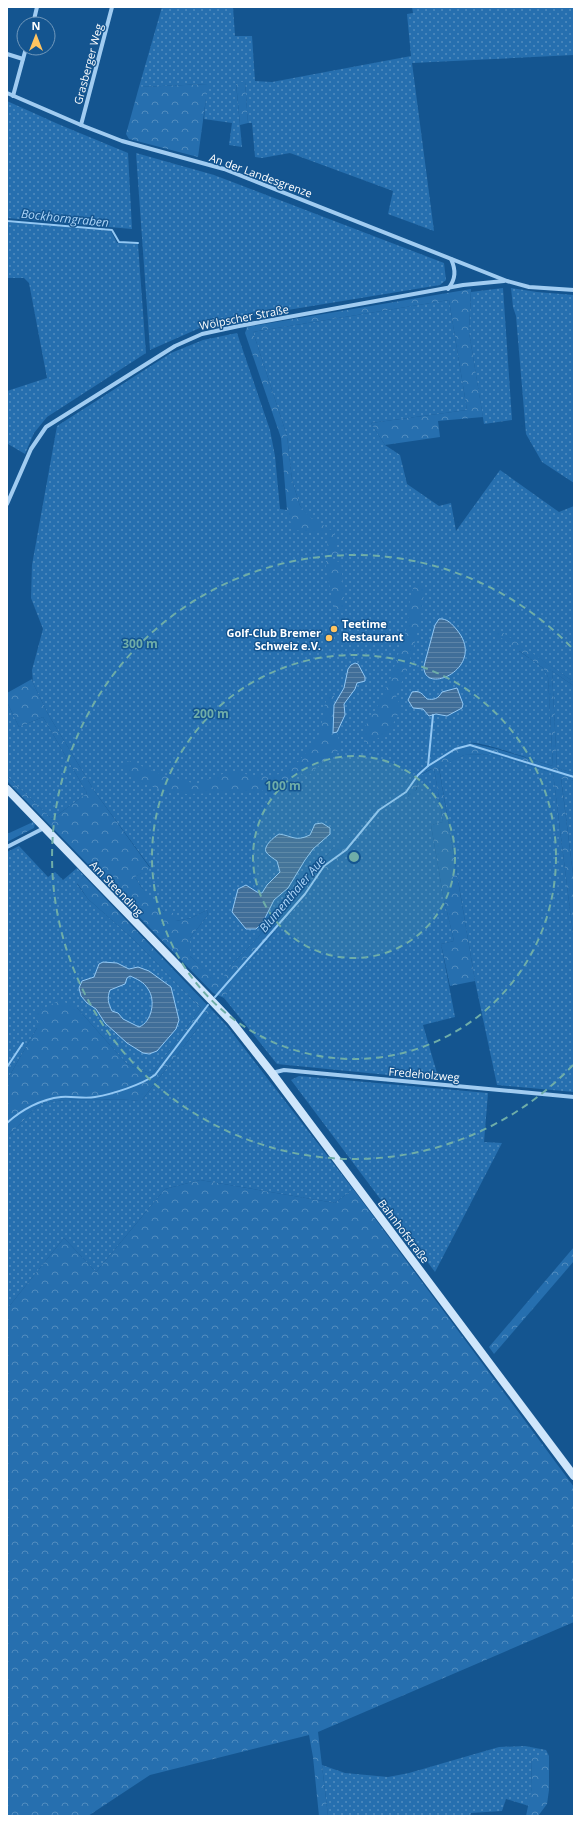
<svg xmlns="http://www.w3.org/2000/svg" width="581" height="1823" font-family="'Open Sans',sans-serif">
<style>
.grass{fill:url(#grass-dots)}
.forest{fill:url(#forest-crowns)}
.water{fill:url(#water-rules);stroke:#93c8f4;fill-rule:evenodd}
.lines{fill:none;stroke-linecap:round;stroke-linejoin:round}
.stream{stroke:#93c8f4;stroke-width:2}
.street{stroke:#a1ccf1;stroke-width:4}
.secondary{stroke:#cfe6fb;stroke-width:8}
.ring{fill:none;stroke:#6fada8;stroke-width:2;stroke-dasharray:7 5}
.poi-dot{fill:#ffc460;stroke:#145590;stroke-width:1.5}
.labels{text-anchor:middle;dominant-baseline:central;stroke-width:3;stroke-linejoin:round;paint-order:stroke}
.street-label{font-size:11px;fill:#fff;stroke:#145590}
.poi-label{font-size:11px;font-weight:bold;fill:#fff;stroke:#145590;text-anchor:start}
.water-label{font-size:12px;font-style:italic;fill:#add5f8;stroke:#145590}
.centre{fill:#6fada8;stroke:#145590;stroke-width:2}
.ring-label{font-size:12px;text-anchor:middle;font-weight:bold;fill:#6fada8;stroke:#145590;stroke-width:3;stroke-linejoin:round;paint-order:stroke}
</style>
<defs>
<pattern id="grass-dots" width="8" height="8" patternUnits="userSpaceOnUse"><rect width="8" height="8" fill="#266faf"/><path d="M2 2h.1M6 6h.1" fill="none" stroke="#518cbf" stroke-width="1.8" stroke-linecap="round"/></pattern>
<pattern id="forest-crowns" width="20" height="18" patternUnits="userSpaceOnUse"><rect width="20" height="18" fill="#266faf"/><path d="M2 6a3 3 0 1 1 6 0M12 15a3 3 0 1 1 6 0" fill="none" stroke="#518cbf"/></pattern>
<pattern id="water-rules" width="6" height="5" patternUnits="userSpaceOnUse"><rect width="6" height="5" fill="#406e99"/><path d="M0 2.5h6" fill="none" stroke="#5d84a8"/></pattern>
</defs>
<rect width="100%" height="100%" fill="#145590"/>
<g class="grass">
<polygon points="162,7 233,7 235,36 252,36 255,81 272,82 411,56 407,14 413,13 412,7 574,7 574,55 412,63 434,231 388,214 393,191 290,153 262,158 255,157 252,123 248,123 245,82 236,83 242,147 229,145 232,123 204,119 207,84 139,87"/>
<polygon points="7,101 58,124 128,153 132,229 7,218"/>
<polygon points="136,153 214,175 444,263 446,280 440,285 245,317 202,327 150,350"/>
<polygon points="7,222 111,231 117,243 138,244 146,353 47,417 34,433 25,454 8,444 7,442 7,391 47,378 29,283 24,278 7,278"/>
<polygon points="503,288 512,420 484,424 469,332 471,292"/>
<polygon points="511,288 537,292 574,295 574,483 542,462 526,434 516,316 513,307"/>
<path d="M449,300L467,410L371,423L385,445L400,455L407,484L439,506L451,503L456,531L500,470L559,512L574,506V682L521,646L519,651L543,668L548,677L553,766C538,762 482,741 470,743C459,746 415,770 411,780C409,785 409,793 408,799L417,789L418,778L420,775L434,768L443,822L431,825L443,895L454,941L441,944L455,1017L423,1025L439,1080L277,1064L224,998L239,974L260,949L318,881L358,839L333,848L253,943L233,963L219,984L190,956V938L208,915L207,910L191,918L176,921C159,909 145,895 135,877L150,867L95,792L48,714L33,683L32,670L43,629L31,598L32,565L57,426L171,353L203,340L237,333L270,430L275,456L280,509L287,510L309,517L300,506L292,480L287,436L253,332Z"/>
<polygon points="552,671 574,686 574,773 557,768"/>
<polygon points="7,702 19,727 43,717 87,793 52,819 7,776"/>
<polygon points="492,754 553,773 574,942 574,1092 497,1085 475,981 439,767 464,755"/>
<polygon points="561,777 574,781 574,882"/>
<polygon points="19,846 48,877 55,872 63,880 77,868 84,876 77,884 88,899 131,937 201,1008 152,1074 127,1064 77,1008 37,1028 7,1080 7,852"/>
<path d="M212,1010L227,1026L353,1189L335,1203L200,1180L165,1189L96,1272L64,1238L7,1309V1136C20,1128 27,1112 41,1105C57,1096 121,1101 142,1100Z"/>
<polygon points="299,1076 488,1093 484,1142 502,1143 435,1272 291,1080"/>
<polygon points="525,1746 546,1750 549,1756 531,1756 532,1787 529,1806 506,1799 502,1811 471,1813 470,1816 328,1816 322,1765 345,1773 388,1777 409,1773 499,1747"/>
</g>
<g class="forest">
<polygon points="236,82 245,82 248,123 240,125"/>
<polygon points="208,84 198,157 129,139 126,134 139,87"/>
<polygon points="471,289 469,332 483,417 438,421 440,437 385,445 371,423 467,410 449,300 253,332 287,436 292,480 300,506 310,517 334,532 339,556 327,555 328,533 293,530 287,510 281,438 245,333 247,327"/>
<path d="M326,560L341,562L345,613L335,609C333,592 324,574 326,560Z"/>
<path d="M416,580C419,582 423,585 424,589C425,592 423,598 423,601C419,634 409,666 396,696L401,707C392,730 386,735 364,746V728L376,709L390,680L408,624L410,598Z"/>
<path d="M499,630L574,682V686L552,671L557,768L574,773V781L561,778L574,882V942L553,773L492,754L464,755L439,768L475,981L450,986L441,944L454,941L443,895L431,825L443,822L434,768C412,777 422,777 414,795L408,799L410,781L415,774L454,748L470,743L497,749L553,766L548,677L543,668L496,634Z"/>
<path d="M32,679L33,683L48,714L95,792L150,868L135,877L141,887L164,912L174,913L176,921L191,918L207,910L208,915L190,938V956L219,983L233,963L253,943L333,848L354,835L358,839C332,866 308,893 284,921C262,946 242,969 224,998L213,993L7,781V776L52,819L87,793L43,717L19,727L7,702V693Z"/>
<polygon points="329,693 334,695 333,733 337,732 341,749 327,758 306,778 301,773 277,786 258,792 186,794 161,790 139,782 122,768 124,762 129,761 158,773 196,784 228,772 238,772 257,777 281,774 299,761 314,743 321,730 324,707"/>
<polygon points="33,822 35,824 34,828 7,842 7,834"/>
<path d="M84,876L212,1010L142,1100C121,1101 57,1096 41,1105C27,1112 20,1128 7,1136V1080L37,1028L36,1012L60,1000L77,1008L127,1064L152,1074L201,1008L131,937L88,899L77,883Z"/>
<polygon points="200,1180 335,1203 353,1189 574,1487 574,1622 318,1732 328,1816 319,1816 313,1757 309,1735 150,1775 88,1816 7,1816 7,1309 64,1238 96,1272 165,1189"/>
<polygon points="574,1247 574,1261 494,1354 489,1347"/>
<polygon points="531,1756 549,1756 549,1790 547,1804 538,1816 526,1816 532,1787"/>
</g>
<g class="water">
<path d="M439,619C447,618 452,624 457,630C488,668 422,697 424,666L435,625Z"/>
<polygon points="355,663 358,664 365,677 365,681 357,683 355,689 344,704 345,715 337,732 333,733 334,705 344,688 348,669 351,665"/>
<path d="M457,688L463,704L462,708L447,716L436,714L429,716L423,709L413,708L408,700L412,692C420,690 422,694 427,699C434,700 438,699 442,692Z"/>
<path d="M322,823L330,828V834L313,849L305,860L288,888L274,900L263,922L256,929H246L232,912L238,889L246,885L257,892L262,893L267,885L280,872L277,861C274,859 268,855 266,852C263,846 274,837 279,834C293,836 295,842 310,835L315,824Z"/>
<path d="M103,962L117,963L129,969L138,967L149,971L171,987L179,1020L176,1029L157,1051L149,1054L143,1053L127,1043L105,1023L96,1009L87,1003L81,996L79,988L82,981L94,977L99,964ZM130,976C137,979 144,982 148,989C156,1000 152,1022 139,1027L123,1019L118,1013L112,1011C108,1003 107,998 110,990L125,984L127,978Z"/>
</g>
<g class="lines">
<g class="stream">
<polyline points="7,221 112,230 119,242 138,243"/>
<polyline points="428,766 433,715"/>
<polyline points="215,997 305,894 324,866 346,850 379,810 406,792 418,775 428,766 455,749 470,745 574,777"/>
<polyline points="7,1067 23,1043"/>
<path d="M7,1123C21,1110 41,1099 61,1097C72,1096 84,1099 95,1097C113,1094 141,1085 155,1075L208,1005"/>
</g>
<g class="street">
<polyline points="33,24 37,7"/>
<polyline points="7,54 23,59"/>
<polyline points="7,93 81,125 122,141 224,169 507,281 529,287 574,290"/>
<polyline points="13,96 26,48"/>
<polyline points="81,125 112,7"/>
<path d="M448,289C456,279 456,270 451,259"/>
<polyline points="7,504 31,449 46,427 175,346 202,334 239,326 463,285 504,281"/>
<polyline points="7,847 44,828"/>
<polyline points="272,1073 284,1070 574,1097"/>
</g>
<polyline class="secondary" points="7,789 213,1002 231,1021 272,1073 574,1476"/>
</g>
<circle cx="354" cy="857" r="101" fill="#6fada8" fill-opacity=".12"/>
<g class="ring">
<circle cx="354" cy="857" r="101"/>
<circle cx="354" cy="857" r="202"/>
<path d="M573 1065A302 302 0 1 1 573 649"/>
</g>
<g class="poi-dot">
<circle cx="334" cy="629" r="4"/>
<circle cx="329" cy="638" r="4"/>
</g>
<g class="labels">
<g class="street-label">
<text transform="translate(88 64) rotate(-75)">Grasberger Weg</text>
<text transform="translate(261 175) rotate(20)">An der Landesgrenze</text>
<text transform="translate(244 317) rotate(-11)">Wölpscher Straße</text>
<text transform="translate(117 888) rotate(46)">Am Steending</text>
<text transform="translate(424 1074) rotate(5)">Fredeholzweg</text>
<text transform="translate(404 1231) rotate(53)">Bahnhofstraße</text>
</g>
<g class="poi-label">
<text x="342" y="623">Teetime<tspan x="342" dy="13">Restaurant</tspan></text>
<text x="321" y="632" text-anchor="end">Golf-Club Bremer<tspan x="321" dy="13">Schweiz e.V.</tspan></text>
</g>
<g class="water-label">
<text transform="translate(65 218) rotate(6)">Bockhorngraben</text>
<text transform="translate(292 894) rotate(-50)">Blumenthaler Aue</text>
</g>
</g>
<circle cx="354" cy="857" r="6" class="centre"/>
<g class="ring-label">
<text x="140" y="648">300 m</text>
<text x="211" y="718">200 m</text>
<text x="283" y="790">100 m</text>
</g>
<rect width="581" height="1823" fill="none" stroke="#ffffff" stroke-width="16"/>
<g transform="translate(36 36)"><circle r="19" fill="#145590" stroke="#7299bc"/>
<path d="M0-3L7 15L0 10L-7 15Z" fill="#ffc460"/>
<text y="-6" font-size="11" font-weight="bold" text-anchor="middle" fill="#ffffff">N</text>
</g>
</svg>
